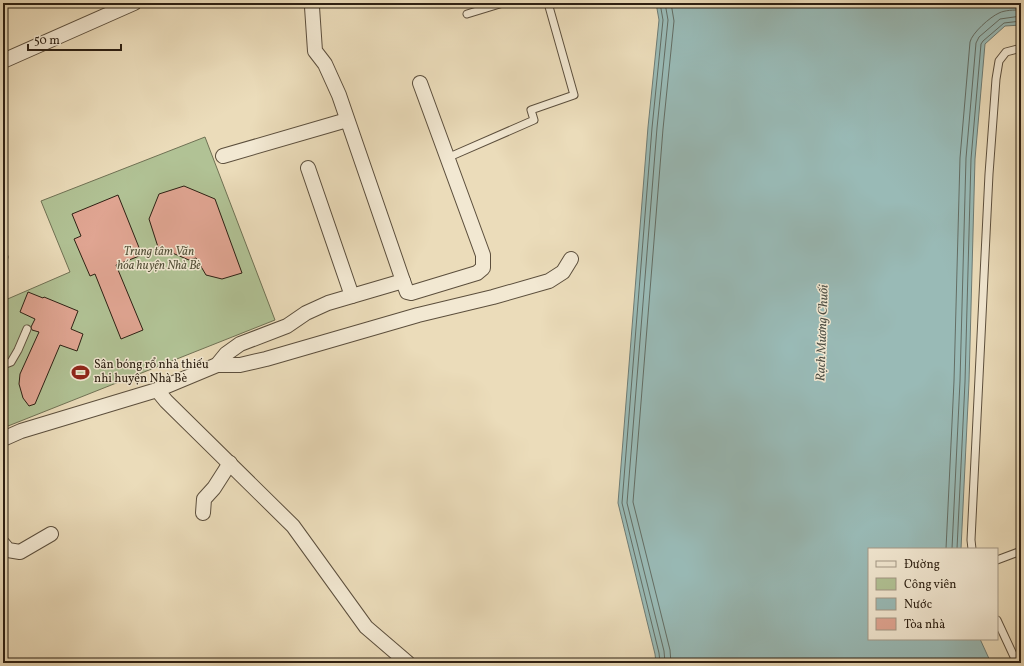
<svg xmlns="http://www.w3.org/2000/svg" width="1024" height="666" font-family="Vollkorn,serif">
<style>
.green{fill:#b1c295;stroke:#6f7154}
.water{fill:#99bab6;stroke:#6e7c75}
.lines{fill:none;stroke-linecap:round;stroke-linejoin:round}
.shore{stroke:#636d64;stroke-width:1}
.building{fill:#e0a592;stroke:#2d2013}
.service-casing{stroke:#5c4f3d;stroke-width:9}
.minor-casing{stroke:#5c4f3d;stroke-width:16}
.service{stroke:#f2e8d2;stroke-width:7}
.minor{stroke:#f2e8d2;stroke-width:14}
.labels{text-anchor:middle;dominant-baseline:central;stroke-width:3;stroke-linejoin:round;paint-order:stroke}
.park-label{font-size:12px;font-style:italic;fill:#55513a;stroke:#f2e8d2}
.poi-label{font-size:12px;fill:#2d2013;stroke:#f2e8d2;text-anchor:start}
.water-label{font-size:13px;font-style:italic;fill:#4d4e44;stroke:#f2e8d2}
</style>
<rect width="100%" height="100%" fill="#ebdcba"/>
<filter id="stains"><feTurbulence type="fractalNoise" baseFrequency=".005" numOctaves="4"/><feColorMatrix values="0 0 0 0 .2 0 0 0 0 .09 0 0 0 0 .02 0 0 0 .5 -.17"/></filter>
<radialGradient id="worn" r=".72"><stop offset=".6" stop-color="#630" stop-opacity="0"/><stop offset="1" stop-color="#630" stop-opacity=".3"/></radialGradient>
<polygon class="green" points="205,137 275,320 3,428 3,301 70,272 41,201"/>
<polygon class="water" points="656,3 1021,3 1021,25 1005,26 985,44 975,159 969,382 961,549 869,549 869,639 980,639 991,663 656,663 655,654 618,503 648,127 659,20"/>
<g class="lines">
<g class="shore">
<polyline points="660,3 663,20 652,128 622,503 659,653 660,663"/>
<polyline points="665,3 668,20 657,128 627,503 664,651 665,663"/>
<polyline points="671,3 674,21 663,129 633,502 670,650 671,663"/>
<path d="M946,549L954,381L960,158L970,42C972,33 990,17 999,13C1005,10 1014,10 1021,10"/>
<polyline points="952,549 960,381 966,158 976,43 979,37 1000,19 1021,16"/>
<polyline points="957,549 965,382 971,159 981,44 983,41 1004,23 1021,21"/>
</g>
</g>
<g class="building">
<polygon points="184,186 215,199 242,273 222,279 206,275 196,258 189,260 158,247 149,219 159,194"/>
<polygon points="118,195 142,255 116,265 143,330 121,339 95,274 90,276 74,239 81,236 72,214"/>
<polygon points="28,292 43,298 44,297 78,311 71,329 83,334 77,351 60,345 35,404 29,406 23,398 19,384 20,374 39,332 32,330 31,327 35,319 20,312"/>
</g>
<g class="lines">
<defs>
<g id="service">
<polyline points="467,14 503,3"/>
<polyline points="447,158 534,120 531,110 574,95 548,3"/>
<polyline points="3,258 4,257"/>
<polyline points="3,365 11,362 18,350 27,329"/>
<polyline points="972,549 971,540 989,174 996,79 999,61 1006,52 1021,48"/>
<polyline points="997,560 1021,551"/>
<polyline points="997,620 1017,663"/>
</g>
<g id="minor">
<polyline points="311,3 312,7 315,51 325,64 339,95 403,281"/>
<polyline points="3,61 134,3"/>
<polyline points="223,156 347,120"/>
<polyline points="308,168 352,296"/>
<polyline points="217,365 240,365 266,359 418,315 493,297 549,281 563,272 571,259"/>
<polyline points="157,390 166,401 293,526 366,627 408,663"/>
<polyline points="3,439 21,431 157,390 217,365 226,354 240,344 287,326 306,313 328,303 403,281 407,292 411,293 477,273 483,268 483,255 420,83"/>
<polyline points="203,513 204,499 214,488 230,463"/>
<polyline points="3,544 8,550 20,552 51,534"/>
</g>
</defs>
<use href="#service" class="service-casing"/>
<use href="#minor" class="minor-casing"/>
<use href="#service" class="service"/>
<use href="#minor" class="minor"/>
</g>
<defs>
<symbol id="stadium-bare" viewBox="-9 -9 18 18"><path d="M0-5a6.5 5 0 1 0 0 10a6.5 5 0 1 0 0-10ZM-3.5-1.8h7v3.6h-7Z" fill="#8f2418" stroke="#f2e8d2" stroke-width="2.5" paint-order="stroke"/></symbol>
</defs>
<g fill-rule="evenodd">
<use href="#stadium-bare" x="68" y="360" width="25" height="25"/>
</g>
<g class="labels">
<g class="park-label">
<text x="159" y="252">Trung tâm Văn<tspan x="159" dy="14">hóa huyện Nhà Bè</tspan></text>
</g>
<g class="poi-label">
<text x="94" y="365">Sân bóng rổ nhà thiếu<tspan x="94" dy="14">nhi huyện Nhà Bè</tspan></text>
</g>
<g class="water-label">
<text transform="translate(823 333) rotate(-88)">Rạch Mương Chuối</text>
</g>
</g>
<rect width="1024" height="666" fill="none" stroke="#ebdcba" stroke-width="16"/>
<rect x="4" y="4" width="1016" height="658" fill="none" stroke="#2d2013" stroke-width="2"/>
<rect x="8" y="8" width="1008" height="650" fill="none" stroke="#2d2013"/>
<rect x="868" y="548" width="130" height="92" fill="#f2e8d2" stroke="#a39886"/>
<rect x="876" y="561" width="20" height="6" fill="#f2e8d2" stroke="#a39886"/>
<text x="904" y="568" font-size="12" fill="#2d2013">Đường</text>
<rect x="876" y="578" width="20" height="12" fill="#b1c295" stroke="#a39886"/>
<text x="904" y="588" font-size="12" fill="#2d2013">Công viên</text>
<rect x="876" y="598" width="20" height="12" fill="#99bab6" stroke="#a39886"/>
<text x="904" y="608" font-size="12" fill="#2d2013">Nước</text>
<rect x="876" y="618" width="20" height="12" fill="#e0a592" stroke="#a39886"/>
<text x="904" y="628" font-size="12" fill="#2d2013">Tòa nhà</text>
<path d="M28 44v6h93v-6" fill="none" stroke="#2d2013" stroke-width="2"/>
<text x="34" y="44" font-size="12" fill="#2d2013" stroke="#f2e8d2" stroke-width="3" paint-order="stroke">50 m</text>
<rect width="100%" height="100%" filter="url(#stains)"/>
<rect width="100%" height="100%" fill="url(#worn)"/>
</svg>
